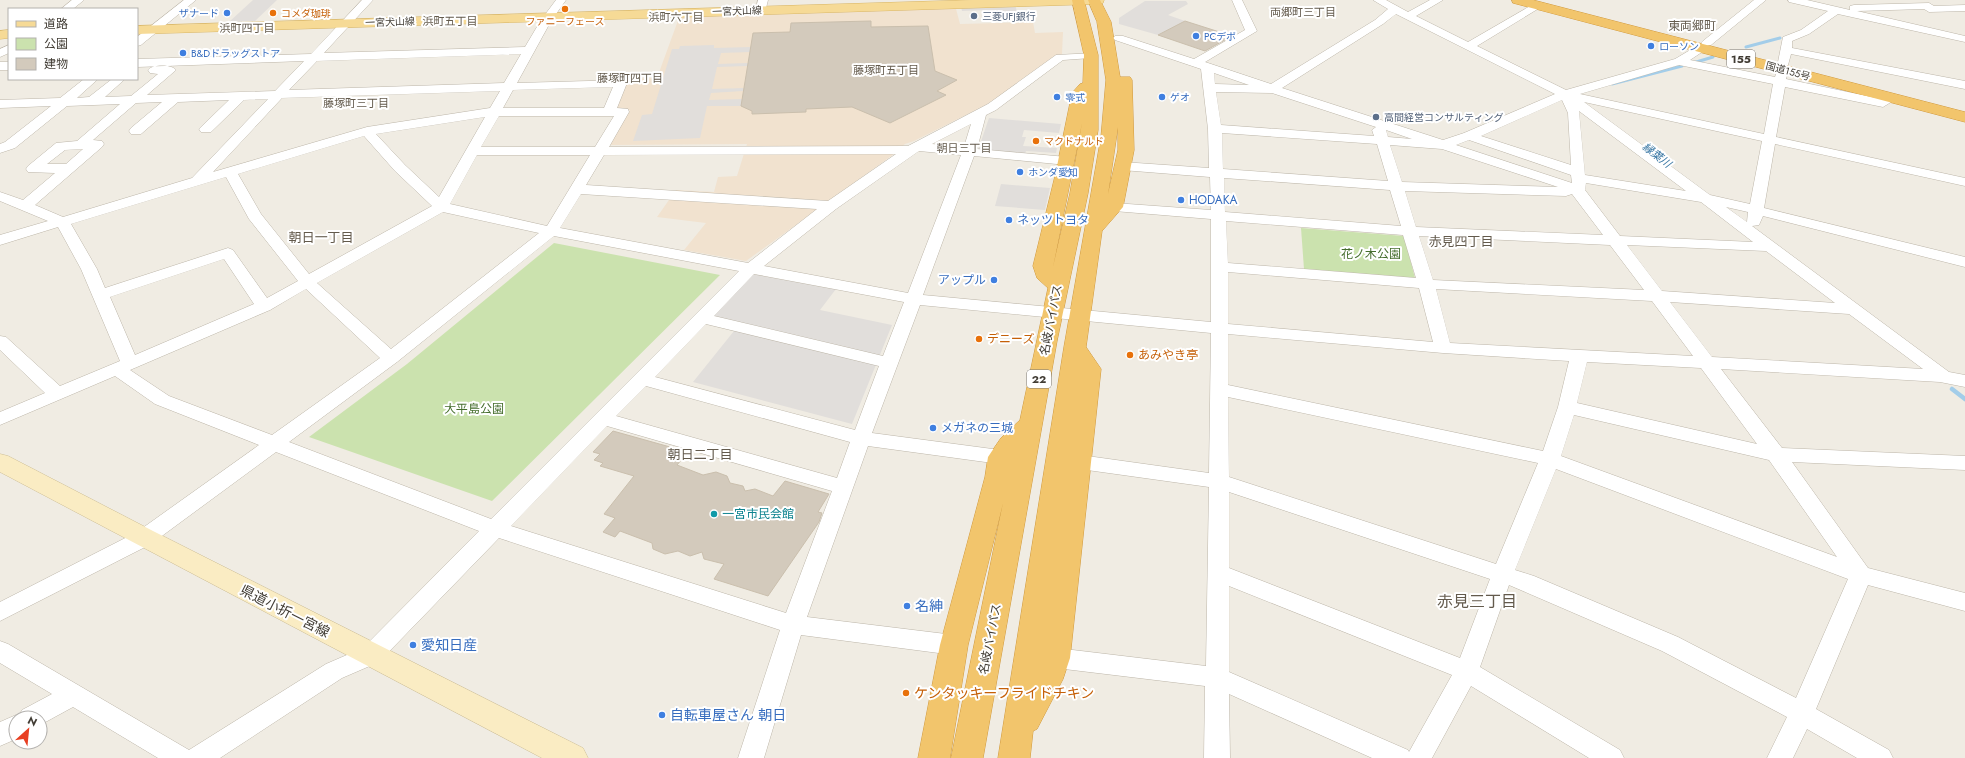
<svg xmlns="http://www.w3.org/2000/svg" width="1965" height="758" font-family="Jost,'Noto Sans JP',sans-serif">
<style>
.commercial{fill:#f1e2cf}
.green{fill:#cbe2ae}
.parking{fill:#e1dedb}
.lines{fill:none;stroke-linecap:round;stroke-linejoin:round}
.stream-far1{stroke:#a3cde9;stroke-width:3}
.stream{stroke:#a3cde9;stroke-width:4.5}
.building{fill:#d3cabc;stroke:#cabfad}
.street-casing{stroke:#bdb6a9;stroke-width:1}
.secondary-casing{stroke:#cdbe96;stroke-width:1}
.primary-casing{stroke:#d9b768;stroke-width:1}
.highway-casing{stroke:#d0993d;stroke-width:1}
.street{fill:#fff;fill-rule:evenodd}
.secondary{fill:#faecc3;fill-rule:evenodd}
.primary{fill:#f6da96;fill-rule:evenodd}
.highway{fill:#f2c56c;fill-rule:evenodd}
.food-dot{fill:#e8710a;stroke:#fff;stroke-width:1.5}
.shop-dot{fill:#3f7fe0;stroke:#fff;stroke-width:1.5}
.service-dot{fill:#5c6f8a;stroke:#fff;stroke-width:1.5}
.culture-dot{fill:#0f9aa8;stroke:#fff;stroke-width:1.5}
.labels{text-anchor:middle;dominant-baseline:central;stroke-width:4;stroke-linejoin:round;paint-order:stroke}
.far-street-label{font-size:10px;fill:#413c34;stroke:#fff}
.far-shop-label{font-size:10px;fill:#366cbe;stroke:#fff;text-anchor:start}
.far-food-label{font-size:10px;fill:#c56008;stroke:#fff;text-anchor:start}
.far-service-label{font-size:10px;fill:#4e5e75;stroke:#fff;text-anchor:start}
.far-neighbourhood-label{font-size:11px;fill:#635a4c;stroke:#fff}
.shield{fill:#fff;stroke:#7a7671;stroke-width:1}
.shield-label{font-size:11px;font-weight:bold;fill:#413c34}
.far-water-label{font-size:11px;font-style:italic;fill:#3776a3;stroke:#fff}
.far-quarter-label{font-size:12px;fill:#635a4c;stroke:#fff}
.shop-label{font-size:12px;fill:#366cbe;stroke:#fff;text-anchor:start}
.park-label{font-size:12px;fill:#456d2d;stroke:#fff}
.street-label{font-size:12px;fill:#413c34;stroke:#fff}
.food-label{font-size:12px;fill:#c56008;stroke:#fff;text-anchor:start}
.culture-label{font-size:12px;fill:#0d838f;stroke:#fff;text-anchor:start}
.neighbourhood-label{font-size:13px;fill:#635a4c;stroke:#fff}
.near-shop-label{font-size:14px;fill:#366cbe;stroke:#fff;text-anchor:start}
.near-street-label{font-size:14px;fill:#413c34;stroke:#fff}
.near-food-label{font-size:14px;fill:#c56008;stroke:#fff;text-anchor:start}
.near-neighbourhood-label{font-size:16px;fill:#635a4c;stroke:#fff}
</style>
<rect width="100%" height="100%" fill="#f0ece3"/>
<polygon class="commercial" points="955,5 960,24 1033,22 1035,33 1063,32 1062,54 990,103 914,141 905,144 890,157 746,261 684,250 706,223 657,217 676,190 714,192 718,177 737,176 747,144 608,145 630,110 614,110 626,79 657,78 680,15"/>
<g class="green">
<polygon points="1301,228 1404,236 1415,278 1304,269"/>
<polygon points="554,243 720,275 492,501 309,437 407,364"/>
</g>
<g class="parking">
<polygon points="253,0 277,0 255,21 229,22"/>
<polygon points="1145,1 1186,1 1188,4 1168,15 1185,21 1158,35 1119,24 1119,18"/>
<polygon points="1015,4 1019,20 990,21 987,10 962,11 961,6"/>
<polygon points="714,45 714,48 751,47 750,52 721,53 718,64 748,63 748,66 717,67 712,89 744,88 743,91 711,93 709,100 742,99 741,106 707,106 700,138 633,141 642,115 652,114 672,49 679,49 680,46"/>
<polygon points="989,118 1061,124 1059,133 1024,130 1022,137 1026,137 1023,146 1057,148 1056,153 1026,151 1025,154 978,150"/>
<polygon points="1001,184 1050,188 1045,210 995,206"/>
<polygon points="753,274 836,289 820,310 892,325 852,424 693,382 738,326 709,320"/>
</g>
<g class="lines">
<g class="stream-far1">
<polyline points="1746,47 1780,38"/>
<polyline points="1693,63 1713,57"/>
<polyline points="1612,84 1682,66"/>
</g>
<polyline class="stream" points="1952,389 1965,399"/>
</g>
<g class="building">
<polygon points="871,21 871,27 928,26 935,71 957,80 937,91 946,95 890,123 852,107 806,109 806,112 752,114 752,111 741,106 753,33 790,32 791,23"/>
<polygon points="1185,21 1232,36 1205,51 1158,35"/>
<polygon points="613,431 688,452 677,465 703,475 716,472 727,476 730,483 743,486 745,491 755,489 773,496 785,481 829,494 818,512 822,513 819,522 768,596 714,579 724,564 704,559 702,552 690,556 678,551 665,554 653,549 652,543 620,531 615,537 603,532 615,518 604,514 634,476 600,466 603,463 594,460 600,454 593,452"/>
</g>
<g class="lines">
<defs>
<g id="street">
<polygon points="72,0 84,0 73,9 61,9"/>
<polygon points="184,0 196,0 141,45 137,46 137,37"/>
<path d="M362,0H373L324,53L525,47L541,20L556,0H566L551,21L517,83L625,80L627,83L617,108L628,109L629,112L609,147L908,146L988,104L1056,55L1095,53L1097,55L1095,57L1091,58L1063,60L996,110L986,115L977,149L1067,157L1072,158L1074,161L1072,164L1067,165L974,156L923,295L1211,322V219L1114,211L1109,210L1107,207L1109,204L1114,203L1211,210L1210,177L1122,170L1117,169L1115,166L1117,163L1122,162L1209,168L1208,129L1201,69L1115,40L1113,38L1115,36H1123L1194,59L1245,30L1232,0H1242L1257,31L1205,62L1271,84L1375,20L1388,9L1373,0H1386L1408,12L1430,0H1443L1416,16L1468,42L1537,2L1542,5L1541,7L1477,46L1566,90L1675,59L1697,46L1703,45L1701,43L1703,41L1754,0H1766L1711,45L1705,46L1707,48L1705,50L1690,60L1775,77L1778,68L1782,67L1788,71L1786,79L1881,99L1890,95L1894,96L1896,99L1883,107L1785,87L1776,137L1965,178V186L1775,144L1764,208L1965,257V267L1763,216L1759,225L1752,226L1949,372L1965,375V387L1940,382L1721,369L1782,448L1965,456V470L1792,462L1868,568L1965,593V611L1868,585L1816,709L1889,750L1893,758H1857L1807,729L1793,758H1767L1787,717L1662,651L1509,585L1480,667L1620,750L1624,758H1589L1471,686L1432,758H1372L1229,694L1230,758H1204L1205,686L1056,668L1048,665L1044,658L1048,651L1056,648L1206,666L1209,487L1080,469L1073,467L1070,462L1073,457L1080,455L1209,473L1211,333L920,305L872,433L1000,450L1007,452L1010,457L1007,462L1000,464L868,446L807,617L954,635L962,638L966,645L962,652L954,655L801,635L764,758H738L780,630L499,538L379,662L342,678L220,758H158L73,707L40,725V718H16V739L0,746V722L16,715L19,716L22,710L52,694L0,663V641L8,644L189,750L326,664L363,648L479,531L276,452L151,544L0,621V602L137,532L259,445L155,404L115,376L0,425V412L45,393L0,350V336L6,337L60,386L120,361L81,269L58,227L0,245V235L48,221L0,201V192L23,200L55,173L28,172L26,169L28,166L56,143L77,141L120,104L67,106L15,148L0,153V144L5,142L51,106L0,108V100L60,98L84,79H98L77,98L89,97L112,79H125L105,97L131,96L158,74L150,73L148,70C153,64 171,64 176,70L147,95L275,91L304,61L137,67V59L311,54ZM1396,14L1555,94L1464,133L1443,140L1282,88L1383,24ZM521,54L504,83L289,90L317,61ZM1679,65L1773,84L1764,134L1580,94ZM1214,73L1249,85L1215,84ZM613,87L604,108H503L513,90ZM500,91L490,108L367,127L213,172L282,98ZM1216,92L1272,93L1376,127L1372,130L1374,136L1221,125ZM268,99L192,178L63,217L35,205L102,147L104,144L102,141L93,140L136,103L162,102L131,128L129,131L131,134H141L178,102L229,100L199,129L201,132H211L244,100ZM1562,100L1568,113L1571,165L1481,136ZM1584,102L1762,141L1750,204L1710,195ZM1579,111L1686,191L1585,175ZM499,116H614L595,147H481ZM485,117L439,197L405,165L376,134ZM971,124L964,147L932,144ZM1386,130L1412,139L1388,137ZM1222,133L1377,144L1388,181L1223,169ZM364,136L395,171L432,206L309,274L261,214L238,174ZM1469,140L1571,175L1572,183L1456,145ZM1390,145L1442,149L1558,187L1402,182ZM83,149L66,164H47L65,150ZM919,151L961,155L908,293L764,266L836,209ZM896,154L828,201L586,185L604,155ZM477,155H590L547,226L450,204ZM226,177L249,219L298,281L267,298L233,250L228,248L105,288L97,269L71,224ZM1224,178L1390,190L1401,226L1225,212ZM1586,183L1701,202L1753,242L1620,236L1585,190ZM1405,191L1566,196L1572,194L1603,235L1416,227ZM581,194L817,209L748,263L560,228ZM1726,207L1748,212L1747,222ZM443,212L539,233L391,349L317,283ZM1226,221L1403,235L1416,278L1228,263ZM554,236L739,271L491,519L289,442L397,362ZM1419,236L1610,245L1644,290L1433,280ZM1627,245L1766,251L1835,303L1662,291ZM224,259L254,304L135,355L110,297ZM1228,272L1419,288L1433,342L1228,324ZM754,274L904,302L883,356L714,316ZM306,289L380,358L272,435L169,396L130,370L270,310ZM1436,289L1652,301L1693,356L1450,343ZM1670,302L1849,314L1923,369L1712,357ZM706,324L879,366L855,430L655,377ZM1228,334L1443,353L1569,361L1558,407L1543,451L1228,385ZM1587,362L1701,368L1757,444L1577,403ZM646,386L850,442L837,478L616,416ZM1228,397L1538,463L1496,564L1229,477ZM1574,415L1769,460L1837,557L1561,456ZM607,426L832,491L786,613L511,526ZM1556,469L1848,579L1796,698L1678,637L1534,576L1515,570ZM1229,492L1490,579L1460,658L1229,568ZM1229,586L1452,675L1409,752L1408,750L1229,672Z"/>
<polygon points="758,0 768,0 765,12 761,13 756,10"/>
<polygon points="1788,0 1807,0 1850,10 1850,6 1854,5 1929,3 1934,6 1965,5 1965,11 1929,12 1924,9 1857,11 1965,36 1965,42 1838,14 1809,34 1792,41 1792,48 1965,81 1965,89 1791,54 1788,65 1780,65 1778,62 1783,37 1801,30 1828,11 1789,2"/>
<polygon points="9,45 9,53 0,57 0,49"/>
<rect x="0" y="62" width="9" height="8"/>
</g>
<polygon id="secondary" points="0,454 8,456 153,531 583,748 588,758 542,758 0,472"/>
<g id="primary">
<polygon points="973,0 1104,0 1103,3 1098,4 137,34 137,26"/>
<polygon points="9,30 9,38 0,39 0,31"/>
</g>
<g id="highway">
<path d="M1072,0H1084L1098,55V130L1088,193L1057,341L983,758H951L1003,503L968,645L950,758H918L940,645L985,477L988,457L992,451L1001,438L1020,420L1048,288L1037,278L1033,266L1055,176L1072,93L1080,84L1083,83L1084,55ZM1082,123L1070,193L1053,267Z"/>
<path d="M1088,0H1100L1111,22L1120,77H1130L1132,80L1134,150L1123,207L1102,231L1086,347L1101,369L1070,658L1063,679L1037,729L1033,731L1030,758H998L1064,347L1101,137L1106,80L1097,22ZM1118,127V150L1108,194Z"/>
<polygon points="1512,0 1533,0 1965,112 1965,122 1513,3"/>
</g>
</defs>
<use href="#street" class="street-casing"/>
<use href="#secondary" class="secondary-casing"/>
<use href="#primary" class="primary-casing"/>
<use href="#highway" class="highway-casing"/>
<use href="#street" class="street"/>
<use href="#secondary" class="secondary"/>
<use href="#primary" class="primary"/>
<use href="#highway" class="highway"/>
</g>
<g class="food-dot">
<circle cx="565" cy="9" r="4"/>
<circle cx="273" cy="13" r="4"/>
<circle cx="1036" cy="141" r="4"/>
<circle cx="979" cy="339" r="4"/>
<circle cx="1130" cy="355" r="4"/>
<circle cx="906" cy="693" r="4"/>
</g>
<g class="shop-dot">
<circle cx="227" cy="13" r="4"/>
<circle cx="1196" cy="36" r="4"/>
<circle cx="1651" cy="46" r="4"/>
<circle cx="183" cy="53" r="4"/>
<circle cx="1057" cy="97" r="4"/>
<circle cx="1162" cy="97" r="4"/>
<circle cx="1020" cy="172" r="4"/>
<circle cx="1181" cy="200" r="4"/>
<circle cx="1009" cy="220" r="4"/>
<circle cx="994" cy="280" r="4"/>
<circle cx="933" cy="428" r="4"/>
<circle cx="907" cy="606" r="4"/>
<circle cx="413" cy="645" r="4"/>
<circle cx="662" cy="715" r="4"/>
</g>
<g class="service-dot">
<circle cx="974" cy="16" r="4"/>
<circle cx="1376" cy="117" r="4"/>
</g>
<circle class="culture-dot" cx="714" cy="514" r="4"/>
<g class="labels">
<g class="far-street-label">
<text transform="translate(737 11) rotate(-2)">一宮犬山線</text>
<text transform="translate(390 22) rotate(-2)">一宮犬山線</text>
<text transform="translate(1788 71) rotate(15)">国道155号</text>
</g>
<g class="far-shop-label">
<text x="219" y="13" text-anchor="end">ザナード</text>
<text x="1204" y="36">PCデポ</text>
<text x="1659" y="46">ローソン</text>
<text x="191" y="53">B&amp;Dドラッグストア</text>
<text x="1065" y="97">零式</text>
<text x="1170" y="97">ゲオ</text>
<text x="1028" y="172">ホンダ愛知</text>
</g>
<g class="far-food-label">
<text x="281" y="13">コメダ珈琲</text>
<text x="565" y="21" text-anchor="middle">ファニーフェース</text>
<text x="1044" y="141">マクドナルド</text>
</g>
<g class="far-service-label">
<text x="982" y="16">三菱UFJ銀行</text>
<text x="1384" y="117">高間経営コンサルティング</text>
</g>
<g class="far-neighbourhood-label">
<text x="1303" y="12">両郷町三丁目</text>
<text x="676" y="17">浜町六丁目</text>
<text x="450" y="21">浜町五丁目</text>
<text x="247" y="28">浜町四丁目</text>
<text x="886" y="70">藤塚町五丁目</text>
<text x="630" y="78">藤塚町四丁目</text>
<text x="356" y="103">藤塚町三丁目</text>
<text x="964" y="148">朝日三丁目</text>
</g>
<g class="shield">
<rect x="1727" y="50" width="28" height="18" rx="3"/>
<rect x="1027" y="370" width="24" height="18" rx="3"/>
</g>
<g class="shield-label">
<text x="1741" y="59">155</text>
<text x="1039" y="379">22</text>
</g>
<g class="far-water-label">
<text transform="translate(1657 155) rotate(38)">縁葉川</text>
</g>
<g class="far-quarter-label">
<text x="1692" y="26">東両郷町</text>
</g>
<g class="shop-label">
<text x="1189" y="200">HODAKA</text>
<text x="1017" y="220">ネッツトヨタ</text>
<text x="986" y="280" text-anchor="end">アップル</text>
<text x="941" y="428">メガネの三城</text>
</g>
<g class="park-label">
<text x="1371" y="254">花ノ木公園</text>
<text x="474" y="409">大平島公園</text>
</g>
<g class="street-label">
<text transform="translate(1051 320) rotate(-79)">名岐バイパス</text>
<text transform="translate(990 639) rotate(-79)">名岐バイパス</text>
</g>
<g class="food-label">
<text x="987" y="339">デニーズ</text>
<text x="1138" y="355">あみやき亭</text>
</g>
<g class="culture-label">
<text x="722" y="514">一宮市民会館</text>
</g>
<g class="neighbourhood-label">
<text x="321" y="237">朝日一丁目</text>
<text x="1461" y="241">赤見四丁目</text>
<text x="700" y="454">朝日二丁目</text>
</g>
<g class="near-shop-label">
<text x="915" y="606">名紳</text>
<text x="421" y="645">愛知日産</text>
<text x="670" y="715">自転車屋さん 朝日</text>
</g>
<g class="near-street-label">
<text transform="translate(285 611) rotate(27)">県道小折一宮線</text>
</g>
<g class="near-food-label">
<text x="914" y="693">ケンタッキーフライドチキン</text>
</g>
<g class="near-neighbourhood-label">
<text x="1477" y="601">赤見三丁目</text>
</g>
</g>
<rect x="8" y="8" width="130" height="72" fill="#ffffff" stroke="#b3b1ae"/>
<rect x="16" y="21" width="20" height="6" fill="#f6da96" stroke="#b3b1ae"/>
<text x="44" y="28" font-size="12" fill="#413c34">道路</text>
<rect x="16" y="38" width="20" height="12" fill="#cbe2ae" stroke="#b3b1ae"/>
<text x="44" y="48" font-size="12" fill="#413c34">公園</text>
<rect x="16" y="58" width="20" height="12" fill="#d3cabc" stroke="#b3b1ae"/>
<text x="44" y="68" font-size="12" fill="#413c34">建物</text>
<g transform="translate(28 730) rotate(27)"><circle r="19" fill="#ffffff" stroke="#b3b1ae"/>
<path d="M0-3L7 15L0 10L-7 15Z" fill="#e83f22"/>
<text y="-6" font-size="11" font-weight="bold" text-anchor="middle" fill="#413c34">N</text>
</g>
</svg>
